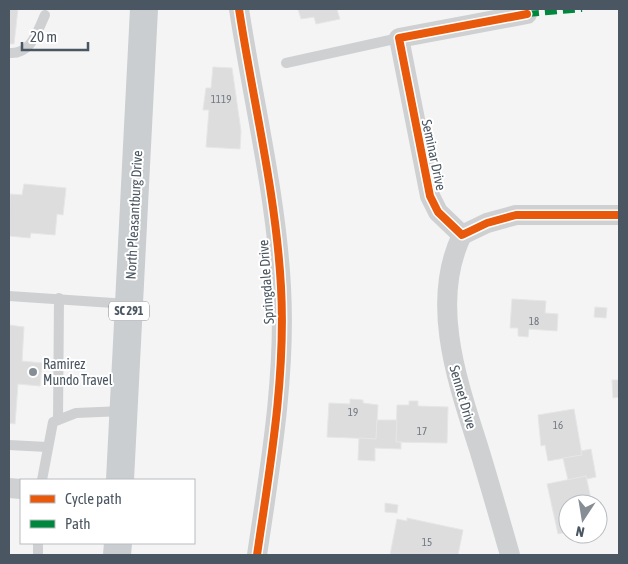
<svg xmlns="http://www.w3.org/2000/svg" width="628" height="564" font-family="'Asap Condensed',sans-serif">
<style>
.building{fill:#ddddde;stroke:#e5e6e7}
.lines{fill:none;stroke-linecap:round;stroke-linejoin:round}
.service{stroke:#ced0d2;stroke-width:10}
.minor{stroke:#ced0d2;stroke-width:20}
.primary{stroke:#caced1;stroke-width:28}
.quiet{stroke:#00873e;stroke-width:6;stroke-dasharray:12 6;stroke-linecap:butt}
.cycleway-casing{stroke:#fff;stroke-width:11}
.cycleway{stroke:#e8590c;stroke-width:8}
.poi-dot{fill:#868d94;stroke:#fff;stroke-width:2}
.labels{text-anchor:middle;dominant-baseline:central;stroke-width:4;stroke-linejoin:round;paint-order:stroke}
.number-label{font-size:11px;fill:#707881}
.shield{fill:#fff;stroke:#808990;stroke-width:1}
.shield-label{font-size:12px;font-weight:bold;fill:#4a5661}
.street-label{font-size:14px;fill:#4a5661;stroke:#fff}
.poi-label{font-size:14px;fill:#4a5661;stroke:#fff;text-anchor:start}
</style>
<rect width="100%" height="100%" fill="#f4f4f4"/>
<g class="building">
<polygon points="9,9 18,9 14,44 9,44"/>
<polygon points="298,9 341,9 337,10 340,19 316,24 314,17 301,19"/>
<polygon points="213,67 232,68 241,131 240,149 206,147 209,110 203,110 206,88 211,88"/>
<polygon points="24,184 66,188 63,215 57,214 55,235 31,233 30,238 9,236 10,194 22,195"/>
<polygon points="512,299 546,301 545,313 558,314 557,331 529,329 528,337 518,336 518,328 510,328"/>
<polygon points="595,307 607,308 606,318 594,317"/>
<polygon points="9,325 24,327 22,361 42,363 40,386 18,384 15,424 9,423"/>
<polygon points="612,380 619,380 619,397 613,398"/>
<polygon points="350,399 363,400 363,403 378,405 376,439 327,437 329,403 350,404"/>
<polygon points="409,401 418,401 418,406 448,407 447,443 396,442 397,405 409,405"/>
<polygon points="574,409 582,455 548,461 545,445 541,446 538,415"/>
<polygon points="377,420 397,420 396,442 401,442 401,449 375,448 375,461 358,460 359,438 376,439"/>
<polygon points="591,449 596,477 587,479 586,476 568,480 563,458 582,455 581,451"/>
<polygon points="586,476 592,504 568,504 568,532 558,534 547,484"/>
<polygon points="385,503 398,505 397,513 385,512"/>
<polygon points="407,518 463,530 458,555 390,555 397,519 407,521"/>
</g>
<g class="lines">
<g class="service">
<path d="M9,53C31,55 37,32 45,15"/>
<polyline points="286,63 399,38"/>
<polyline points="9,296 128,304"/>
<polyline points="58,420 59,298"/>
<polyline points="9,445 47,447"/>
<polyline points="42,480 53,422 76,413 123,411"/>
<polyline points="38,555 38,543"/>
</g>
<g class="minor">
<path d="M239,9C253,101 276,194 281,287C286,376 270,467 257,555"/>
<polyline points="527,14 399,38 430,196 438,212 462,235 487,223 516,215 619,215"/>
<path d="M462,235C429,303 458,383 479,449C490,485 500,520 510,555"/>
<polyline points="9,488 21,489"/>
</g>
<g class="primary">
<polyline points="120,480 144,9"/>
<polyline points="117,555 118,543"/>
</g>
<polyline class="quiet" points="527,14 582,9"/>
<defs>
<g id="cycleway">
<path d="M239,9C253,101 276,194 281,287C286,376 270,467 257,555"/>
<polyline points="527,14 399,38 430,196 438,212 462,235 487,223 516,215 619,215"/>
</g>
</defs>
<use href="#cycleway" class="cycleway-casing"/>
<use href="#cycleway" class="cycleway"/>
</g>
<circle class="poi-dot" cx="33" cy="372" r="5"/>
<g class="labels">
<g class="number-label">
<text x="221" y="99">1119</text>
<text x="534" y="321">18</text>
<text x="353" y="412">19</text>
<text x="558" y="425">16</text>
<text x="422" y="431">17</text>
<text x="427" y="542">15</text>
</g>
<rect class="shield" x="109" y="301.5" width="40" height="19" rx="4"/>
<g class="shield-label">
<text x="129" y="311">SC 291</text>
</g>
<g class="street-label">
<text transform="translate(434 155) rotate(78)">Seminar Drive</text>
<text transform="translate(134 215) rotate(-87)">North Pleasantburg Drive</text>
<text transform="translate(266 282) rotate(-94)">Springdale Drive</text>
<text transform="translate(463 397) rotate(74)">Sennet Drive</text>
</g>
<g class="poi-label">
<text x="43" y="364">Ramirez<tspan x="43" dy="16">Mundo Travel</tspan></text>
</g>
</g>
<rect width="628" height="564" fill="none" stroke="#4a5661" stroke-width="20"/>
<rect x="20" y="479" width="175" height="65" fill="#ffffff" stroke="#b7bbc0"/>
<rect x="30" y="495" width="25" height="8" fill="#e8590c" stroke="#b7bbc0"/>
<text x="65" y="504" font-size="15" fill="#4a5661">Cycle path</text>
<rect x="30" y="520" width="25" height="8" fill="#00873e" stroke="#b7bbc0"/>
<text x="65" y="529" font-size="15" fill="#4a5661">Path</text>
<g transform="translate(583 519) rotate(192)"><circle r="24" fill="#ffffff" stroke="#b7bbc0"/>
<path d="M0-4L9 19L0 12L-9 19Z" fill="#868d94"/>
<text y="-8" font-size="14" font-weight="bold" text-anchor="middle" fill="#4a5661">N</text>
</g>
<path d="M22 42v8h66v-8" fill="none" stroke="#4a5661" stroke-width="2.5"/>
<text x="30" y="42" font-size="15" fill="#4a5661" stroke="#ffffff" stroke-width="4" paint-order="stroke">20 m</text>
</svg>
